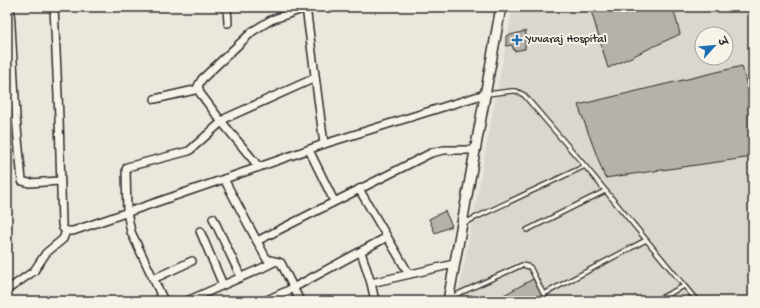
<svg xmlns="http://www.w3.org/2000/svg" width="760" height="308" font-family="'Gochi Hand','Playpen Sans Deva',sans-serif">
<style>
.built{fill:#dbd7ce;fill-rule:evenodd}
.building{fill:#b5b2ab;stroke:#2b2b2b}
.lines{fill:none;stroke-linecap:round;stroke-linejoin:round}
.service-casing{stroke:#2b2b2b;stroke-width:6}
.minor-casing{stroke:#2b2b2b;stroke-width:10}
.tertiary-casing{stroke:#2b2b2b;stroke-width:12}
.service{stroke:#f7f3e8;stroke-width:3.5}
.minor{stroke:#f7f3e8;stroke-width:7}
.tertiary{stroke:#f7f3e8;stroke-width:9}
.poi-dot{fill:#1f6fb2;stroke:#f7f3e8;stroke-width:1.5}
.labels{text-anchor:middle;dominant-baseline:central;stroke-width:4;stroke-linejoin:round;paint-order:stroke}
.poi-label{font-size:12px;fill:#2b2b2b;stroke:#f7f3e8;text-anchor:start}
</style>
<rect width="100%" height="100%" fill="#ebe7dd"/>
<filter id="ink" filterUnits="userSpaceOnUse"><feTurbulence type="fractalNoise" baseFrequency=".025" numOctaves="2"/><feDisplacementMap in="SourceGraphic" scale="8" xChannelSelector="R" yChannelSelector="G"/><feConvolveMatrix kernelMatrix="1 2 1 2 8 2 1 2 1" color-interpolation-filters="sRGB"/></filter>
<g filter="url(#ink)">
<path class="built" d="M513,7H753V301H457ZM702,34H726V58H702Z"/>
<g class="building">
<polygon points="590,7 600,7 602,12 639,7 673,7 680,34 608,68"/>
<polygon points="526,31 525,49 514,51 512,45 506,46 506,36"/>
<polygon points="742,66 753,111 753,157 605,178 578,105"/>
<polygon points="445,211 452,226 435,233 429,219"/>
<polygon points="533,279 545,301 493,301"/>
<polygon points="472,295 470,301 462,301 463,298"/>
</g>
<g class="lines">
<defs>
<g id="service">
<polyline points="487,94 512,91 516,91 524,95 585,166 697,301"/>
<polyline points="462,224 585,166"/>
<polyline points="527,230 605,191"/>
<polyline points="544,294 646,240"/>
<polyline points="449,298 522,265 530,267 547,301"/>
<polyline points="655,301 684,286"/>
</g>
<g id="minor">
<polyline points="10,7 16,117 22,181 29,183 60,181"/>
<polyline points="54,7 59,118 62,224 63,228 66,231 73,231 259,167 324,144 485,94"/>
<polyline points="227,7 228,23"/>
<polyline points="306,7 324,144"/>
<polyline points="155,99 199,89"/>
<polyline points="309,150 334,201"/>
<polyline points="259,167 221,121 200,93 198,86 202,79 253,31 271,20 308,7"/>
<path d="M224,179L266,258C271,262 276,260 281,263L300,301"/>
<polyline points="359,189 409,274"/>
<polyline points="213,218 241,277"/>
<polyline points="200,231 223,285"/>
<polyline points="257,241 431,153 444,150 475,150"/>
<polyline points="361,252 371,283 375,301"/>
<polyline points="153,279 192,261"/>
<polyline points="371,283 454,264"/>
<polyline points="7,290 34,271 46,253 63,239 66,231"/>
<polyline points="164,301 131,232 127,212 126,170 127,167 189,151 226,118 315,78"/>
<polyline points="187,301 262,268 274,262"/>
<polyline points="265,301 293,288 387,237"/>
</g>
<polyline id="tertiary" points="448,301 501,7"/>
</defs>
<use href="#service" class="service-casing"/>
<use href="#minor" class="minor-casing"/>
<use href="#tertiary" class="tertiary-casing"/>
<use href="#service" class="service"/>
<use href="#minor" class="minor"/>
<use href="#tertiary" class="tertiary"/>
</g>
</g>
<path class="poi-dot" d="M515 34h4v4h4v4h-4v4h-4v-4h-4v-4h4z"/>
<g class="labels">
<g class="poi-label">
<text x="526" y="40">Yuvaraj Hospital</text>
</g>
</g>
<rect width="760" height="308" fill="none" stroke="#f7f3e8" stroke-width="24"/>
<rect x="12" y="12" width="736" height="284" fill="none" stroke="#2b2b2b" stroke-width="1.5" filter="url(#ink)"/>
<g transform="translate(714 46) rotate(63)"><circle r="19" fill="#f7f3e8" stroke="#a5a39c"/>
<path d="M0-3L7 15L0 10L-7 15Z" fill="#1f6fb2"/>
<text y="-6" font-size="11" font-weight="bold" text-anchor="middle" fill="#2b2b2b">उ</text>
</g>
</svg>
